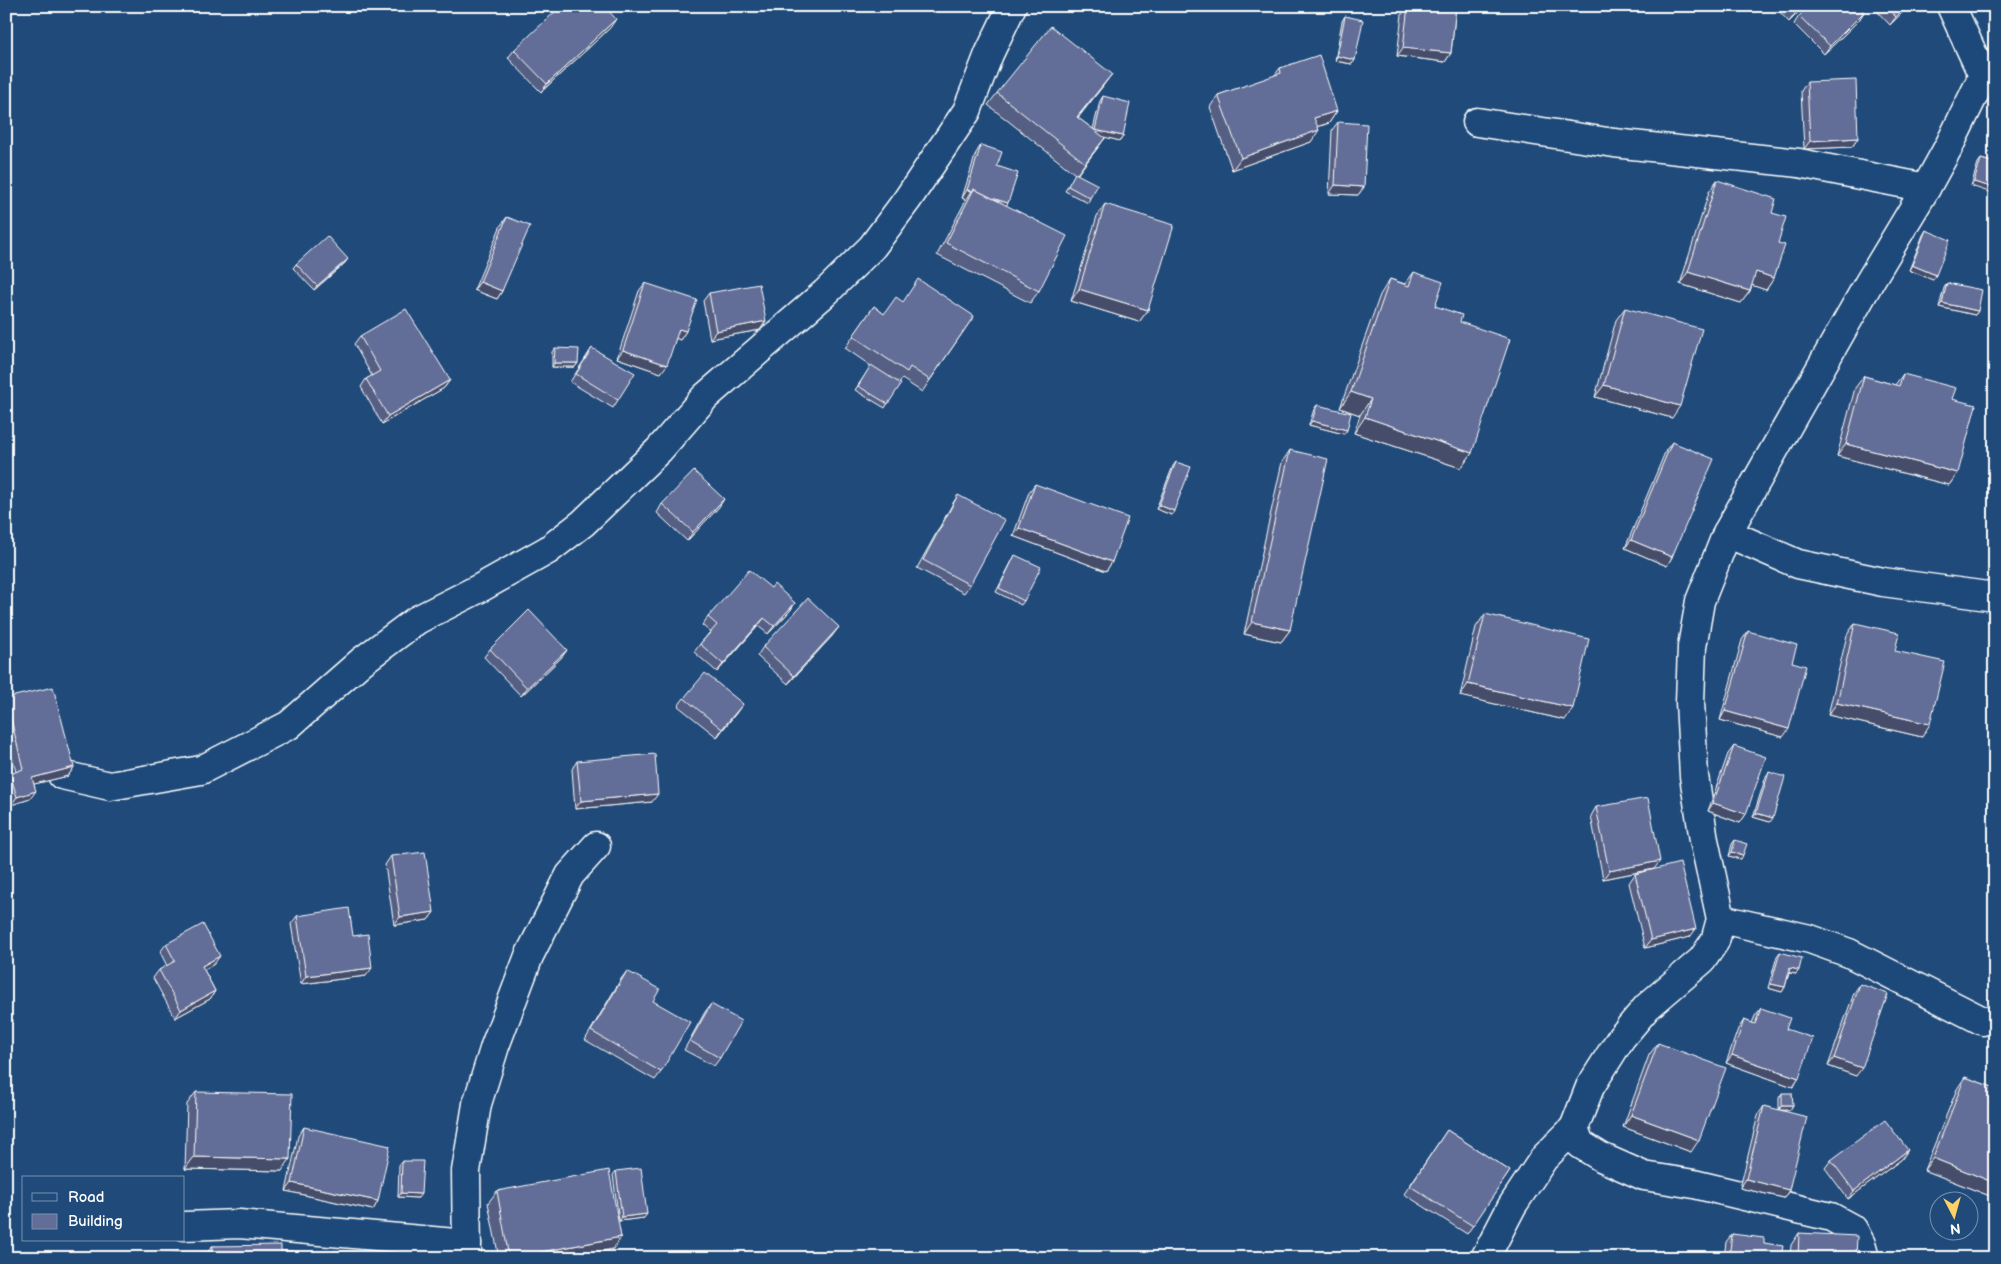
<svg xmlns="http://www.w3.org/2000/svg" width="2001" height="1264" font-family="'Balsamiq Sans',sans-serif">
<style>
.lines{fill:none;stroke-linecap:round;stroke-linejoin:round}
.street-casing{stroke:#fff;stroke-width:31}
.street{stroke:#1f4a7a;stroke-width:28}
.wall{fill:#555f83;stroke:#fff}
.shaded-wall{fill:#454d6a;stroke:#fff}
.building{fill:#636e98;stroke:#fff}
</style>
<rect width="100%" height="100%" fill="#1f4a7a"/>
<filter id="ink" filterUnits="userSpaceOnUse"><feTurbulence type="fractalNoise" baseFrequency=".02" numOctaves="2"/><feDisplacementMap in="SourceGraphic" scale="10" xChannelSelector="R" yChannelSelector="G"/><feConvolveMatrix kernelMatrix="1 2 1 2 8 2 1 2 1" color-interpolation-filters="sRGB"/></filter>
<g filter="url(#ink)">
<g class="lines">
<defs>
<g id="street">
<polyline points="1477,122 1614,143 1799,163 1926,188"/>
<polyline points="1727,533 1798,564 1883,582 1995,597"/>
<polyline points="62,775 110,786 201,770 289,725 362,661 417,620 482,587 548,550 583,523 659,450 705,397 825,293 872,247 907,200 967,111 989,54 1012,6"/>
<polyline points="1721,919 1810,939 1849,953 1983,1021"/>
<polyline points="184,1226 239,1224 467,1244"/>
<polyline points="467,1258 466,1171 477,1104 495,1046 529,956 570,875 596,846"/>
<polyline points="1485,1258 1512,1206 1544,1158 1574,1128"/>
<polyline points="1865,1258 1861,1244 1853,1229 1831,1217 1694,1184 1644,1176 1601,1157 1580,1144 1574,1128 1590,1087 1621,1038 1647,1007 1702,960 1715,941 1721,919 1704,840 1694,776 1690,702 1692,647 1700,601 1727,533 1870,281 1926,188 1949,146 1983,76 1951,6"/>
</g>
</defs>
<use href="#street" class="street-casing"/>
<use href="#street" class="street"/>
</g>
<g class="wall">
<polygon points="1403,6 1456,6 1451,53 1445,62 1397,56"/>
<polygon points="1774,6 1805,6 1789,22"/>
<polygon points="1872,6 1909,6 1890,25"/>
<polygon points="1864,12 1859,20 1824,54 1794,24 1799,16"/>
<polygon points="1345,16 1355,60 1352,64 1335,61 1342,21"/>
<polygon points="610,28 541,92 508,58 514,50"/>
<polygon points="1280,68 1337,111 1329,123 1318,127 1311,142 1232,170 1210,107 1218,95 1274,76"/>
<polygon points="1807,82 1858,138 1852,147 1804,149 1801,91"/>
<polygon points="1103,86 1078,118 1093,129 1100,101 1103,96 1123,136 1120,141 1102,136 1105,138 1096,150 1077,174 1090,198 1088,203 1065,191 1075,174 988,105 997,93"/>
<polygon points="1338,122 1364,187 1358,195 1329,194 1332,130"/>
<polygon points="981,145 997,166 1006,205 1039,291 1030,303 937,255 966,200 962,198 976,153"/>
<polygon points="1981,159 1995,163 1971,186 1978,163"/>
<polygon points="1717,180 1772,213 1778,243 1774,278 1766,290 1752,285 1750,291 1741,303 1680,284 1709,192"/>
<polygon points="1105,204 1148,310 1139,322 1071,301 1097,216"/>
<polygon points="507,217 502,291 497,299 474,290 501,225"/>
<polygon points="1926,230 1933,280 1909,270 1923,235"/>
<polygon points="345,263 314,290 293,268 296,264"/>
<polygon points="1414,272 1435,306 1460,322 1472,453 1461,468 1354,433 1360,415 1340,408 1380,295 1390,279 1405,284"/>
<polygon points="645,283 686,331 680,340 676,338 661,373 617,358 639,291"/>
<polygon points="1947,283 1978,311 1975,315 1939,307 1944,288"/>
<polygon points="709,293 760,330 710,339 703,301"/>
<polygon points="903,302 974,316 922,392 902,379 885,408 855,390 871,366 845,348 874,306 884,314"/>
<polygon points="1625,308 1672,418 1595,397 1616,320"/>
<polygon points="360,336 450,380 444,388 382,424 361,387 366,379 372,376 354,344"/>
<polygon points="555,348 578,363 575,367 552,367 552,352"/>
<polygon points="592,348 618,400 613,408 570,382"/>
<polygon points="1903,374 1952,399 1958,473 1949,485 1837,456 1855,388 1864,376 1895,385"/>
<polygon points="1317,405 1347,430 1344,434 1309,425 1314,409"/>
<polygon points="1672,442 1672,557 1667,566 1625,548 1666,450"/>
<polygon points="1290,450 1290,630 1281,642 1244,634 1282,462"/>
<polygon points="1176,462 1172,515 1156,509 1173,466"/>
<polygon points="1035,484 1112,562 1106,571 1013,536 1029,492"/>
<polygon points="958,495 970,585 964,593 917,568 953,503"/>
<polygon points="662,504 719,507 687,541 657,513"/>
<polygon points="1015,555 1024,601 1021,605 996,592 1013,559"/>
<polygon points="771,588 795,603 790,611 768,634 758,626 717,672 694,652 700,644 710,632 702,625 708,617"/>
<polygon points="1485,614 1565,720 1460,696 1476,627"/>
<polygon points="1855,623 1895,651 1922,737 1828,715 1847,635"/>
<polygon points="1748,631 1792,662 1783,737 1720,720 1742,640"/>
<polygon points="833,635 788,684 757,656 763,647"/>
<polygon points="490,649 567,650 561,658 521,696 484,657"/>
<polygon points="6,698 74,767 68,776 34,784 30,799 11,805 6,789 6,778 10,774 16,772 6,732"/>
<polygon points="684,698 737,712 717,737 678,706"/>
<polygon points="1734,746 1746,814 1740,823 1708,811 1728,754"/>
<polygon points="577,761 652,802 575,809 572,769"/>
<polygon points="1769,772 1770,822 1753,817 1766,776"/>
<polygon points="1596,807 1654,869 1603,879 1591,816"/>
<polygon points="1735,840 1741,859 1729,856 1732,844"/>
<polygon points="391,856 434,912 428,920 394,925 385,865"/>
<polygon points="1635,874 1690,937 1645,948 1629,883"/>
<polygon points="297,916 353,936 366,976 301,984 291,924"/>
<polygon points="166,944 214,964 204,970 215,991 210,999 175,1018 153,978 159,970 167,966 160,952"/>
<polygon points="1780,952 1799,970 1796,974 1789,973 1785,987 1782,992 1768,988 1777,956"/>
<polygon points="627,971 653,1001 661,1072 655,1080 585,1040 621,979"/>
<polygon points="1860,984 1856,1076 1828,1066 1854,993"/>
<polygon points="711,1004 720,1058 714,1066 684,1050 705,1012"/>
<polygon points="1761,1008 1786,1029 1799,1078 1793,1087 1726,1063 1738,1029 1744,1020 1752,1023 1755,1016"/>
<polygon points="1658,1043 1691,1152 1623,1127 1649,1055"/>
<polygon points="1965,1077 1995,1088 1995,1190 1990,1196 1924,1170 1957,1089"/>
<polygon points="196,1092 282,1171 185,1169 187,1104"/>
<polygon points="1782,1093 1793,1105 1790,1110 1779,1110 1779,1098"/>
<polygon points="1764,1106 1789,1190 1784,1198 1740,1188 1758,1115"/>
<polygon points="304,1127 378,1201 373,1210 286,1191 298,1136"/>
<polygon points="1447,1130 1510,1171 1467,1234 1404,1194"/>
<polygon points="1902,1159 1848,1199 1825,1168 1831,1160"/>
<polygon points="402,1161 418,1198 398,1197 399,1165"/>
<polygon points="616,1171 644,1218 619,1221 613,1175"/>
<polygon points="497,1191 613,1249 567,1258 499,1258 488,1203"/>
<polygon points="1799,1233 1856,1258 1790,1258 1791,1245"/>
<polygon points="1732,1234 1764,1243 1781,1258 1724,1258 1726,1242"/>
<polygon points="212,1246 281,1251 292,1258 142,1258 145,1254 208,1252"/>
<polygon points="334,1251 377,1258 331,1258 331,1255"/>
</g>
<g class="shaded-wall">
<polygon points="1802,6 1805,6 1789,22 1795,14"/>
<polygon points="1907,6 1909,6 1890,25 1896,17"/>
<polygon points="1864,12 1859,20 1824,54 1830,46"/>
<polygon points="616,19 610,28 541,92 547,84"/>
<polygon points="1403,48 1451,53 1445,62 1397,56"/>
<polygon points="1337,56 1355,60 1352,64 1335,61"/>
<polygon points="1112,74 1103,86 1068,129 1077,117"/>
<polygon points="1337,111 1329,123 1306,130 1314,118"/>
<polygon points="1095,130 1123,136 1120,141 1092,134"/>
<polygon points="1319,130 1311,142 1232,170 1241,158"/>
<polygon points="1105,138 1096,150 1077,175 1085,163"/>
<polygon points="1858,138 1852,147 1804,149 1810,141"/>
<polygon points="1974,182 1995,188 1995,194 1971,186"/>
<polygon points="1335,185 1364,187 1358,195 1329,194"/>
<polygon points="967,190 972,191 966,200 962,198"/>
<polygon points="973,192 1008,203 1002,211"/>
<polygon points="348,259 345,263 314,290 317,286"/>
<polygon points="1912,265 1936,275 1933,280 1909,270"/>
<polygon points="1688,272 1750,291 1741,303 1680,284"/>
<polygon points="1756,272 1774,278 1766,290 1748,284"/>
<polygon points="480,282 502,291 497,299 474,290"/>
<polygon points="1079,289 1148,310 1139,322 1071,301"/>
<polygon points="1942,303 1978,311 1975,315 1939,307"/>
<polygon points="766,321 760,330 710,339 716,331"/>
<polygon points="679,329 686,331 680,340 673,337"/>
<polygon points="623,350 667,365 661,373 617,358"/>
<polygon points="554,363 578,363 575,367 552,367"/>
<polygon points="450,380 444,388 382,424 388,416"/>
<polygon points="1604,385 1680,406 1672,418 1595,397"/>
<polygon points="1351,392 1371,399 1360,415 1340,408"/>
<polygon points="1365,417 1472,453 1461,468 1354,433"/>
<polygon points="1312,421 1347,430 1344,434 1309,425"/>
<polygon points="1846,444 1958,473 1949,485 1837,456"/>
<polygon points="724,499 719,507 687,541 693,532"/>
<polygon points="1159,505 1174,511 1172,515 1156,509"/>
<polygon points="1019,528 1112,562 1106,571 1013,536"/>
<polygon points="1631,540 1672,557 1667,566 1625,548"/>
<polygon points="795,603 790,611 768,634 774,626"/>
<polygon points="764,618 758,626 717,672 723,664"/>
<polygon points="1252,622 1290,630 1281,642 1244,634"/>
<polygon points="839,627 833,635 788,684 794,676"/>
<polygon points="567,650 561,658 521,696 527,688"/>
<polygon points="1468,684 1573,708 1565,720 1460,696"/>
<polygon points="1837,703 1930,724 1922,737 1828,715"/>
<polygon points="743,704 737,712 717,737 722,729"/>
<polygon points="1725,711 1789,729 1783,737 1720,720"/>
<polygon points="74,767 68,776 26,786 32,778"/>
<polygon points="36,791 30,799 11,805 17,797"/>
<polygon points="658,794 652,802 575,809 581,801"/>
<polygon points="1713,803 1746,814 1740,823 1708,811"/>
<polygon points="1756,813 1773,818 1770,822 1753,817"/>
<polygon points="1732,852 1743,855 1741,859 1729,856"/>
<polygon points="1660,861 1654,869 1603,879 1609,871"/>
<polygon points="434,912 428,920 394,925 400,917"/>
<polygon points="1696,929 1690,937 1645,948 1651,940"/>
<polygon points="220,956 214,964 196,974 202,966"/>
<polygon points="372,968 366,976 301,984 306,976"/>
<polygon points="1790,968 1799,970 1796,974 1787,972"/>
<polygon points="1771,984 1785,987 1782,992 1768,988"/>
<polygon points="215,991 210,999 175,1018 181,1010"/>
<polygon points="1732,1055 1799,1078 1793,1087 1726,1063"/>
<polygon points="1834,1058 1862,1068 1856,1076 1828,1066"/>
<polygon points="1782,1105 1793,1105 1790,1110 1779,1110"/>
<polygon points="1631,1115 1699,1140 1691,1152 1623,1127"/>
<polygon points="1908,1150 1902,1159 1848,1199 1854,1191"/>
<polygon points="194,1157 290,1159 282,1171 185,1169"/>
<polygon points="1933,1158 1995,1183 1995,1190 1990,1196 1924,1170"/>
<polygon points="1746,1179 1789,1190 1784,1198 1740,1188"/>
<polygon points="292,1183 378,1201 373,1210 286,1191"/>
<polygon points="401,1193 421,1194 418,1198 398,1197"/>
<polygon points="647,1214 644,1218 619,1221 622,1217"/>
<polygon points="621,1237 613,1249 567,1258 511,1258"/>
</g>
<g class="building">
<polygon points="561,6 604,6 616,19 547,84 514,50"/>
<polygon points="1408,6 1456,6 1451,53 1403,48"/>
<polygon points="1787,6 1802,6 1795,14"/>
<polygon points="1809,6 1859,6 1864,12 1830,46 1799,16"/>
<polygon points="1886,6 1907,6 1896,17"/>
<polygon points="1345,16 1363,20 1355,60 1337,56"/>
<polygon points="1051,26 1112,74 1077,117 1105,138 1085,163 997,93"/>
<polygon points="1319,55 1337,111 1314,118 1319,130 1241,158 1218,95 1281,73 1280,68"/>
<polygon points="1856,80 1858,138 1810,141 1807,82"/>
<polygon points="1103,96 1130,103 1123,136 1095,130"/>
<polygon points="1338,122 1367,124 1364,187 1335,185"/>
<polygon points="981,145 1002,152 997,166 1018,173 1008,203 992,198 974,189 972,191 967,190"/>
<polygon points="1981,159 1995,163 1995,188 1974,182"/>
<polygon points="1075,173 1098,185 1090,198 1068,186"/>
<polygon points="1717,180 1776,199 1772,213 1786,217 1778,243 1785,245 1774,278 1756,272 1750,291 1688,272"/>
<polygon points="974,189 1067,236 1039,291 946,243"/>
<polygon points="1105,204 1174,225 1148,310 1079,289"/>
<polygon points="507,217 530,226 502,291 480,282"/>
<polygon points="1926,230 1950,240 1936,275 1912,265"/>
<polygon points="327,236 348,259 317,286 296,264"/>
<polygon points="1414,272 1443,282 1435,306 1462,315 1460,322 1510,339 1472,453 1365,417 1371,399 1351,392 1390,279 1409,286"/>
<polygon points="918,279 974,316 930,380 910,367 907,372 853,336 874,306 884,314 896,297 903,302"/>
<polygon points="645,283 697,300 686,331 679,329 667,365 623,350"/>
<polygon points="1947,283 1982,290 1978,311 1942,303"/>
<polygon points="759,284 766,321 716,331 709,293"/>
<polygon points="1625,308 1702,329 1680,406 1604,385"/>
<polygon points="406,309 450,380 388,416 366,379 380,371 360,336"/>
<polygon points="555,348 579,349 578,363 554,363"/>
<polygon points="592,348 635,373 618,400 576,374"/>
<polygon points="871,365 901,384 888,404 858,386"/>
<polygon points="1903,374 1956,388 1952,399 1976,405 1958,473 1846,444 1864,376 1899,386"/>
<polygon points="1317,405 1351,413 1347,430 1312,421"/>
<polygon points="1672,442 1714,459 1672,557 1631,540"/>
<polygon points="1290,450 1328,459 1290,630 1252,622"/>
<polygon points="1176,462 1191,467 1174,511 1159,505"/>
<polygon points="694,471 724,499 693,532 662,504"/>
<polygon points="1035,484 1128,518 1112,562 1019,528"/>
<polygon points="958,495 1005,520 970,585 923,560"/>
<polygon points="1015,555 1041,567 1024,601 999,588"/>
<polygon points="749,570 771,588 774,584 795,603 774,626 764,618 723,664 700,644 717,625 708,617"/>
<polygon points="808,598 839,627 794,676 763,647"/>
<polygon points="529,610 567,650 527,688 490,649"/>
<polygon points="1485,614 1589,639 1573,708 1468,684"/>
<polygon points="1855,623 1899,633 1895,651 1945,662 1930,724 1837,703"/>
<polygon points="1748,631 1797,645 1792,662 1806,666 1789,729 1725,711"/>
<polygon points="705,673 743,704 722,729 684,698"/>
<polygon points="53,687 74,767 32,778 36,791 17,797 10,774 23,769 6,698"/>
<polygon points="1734,746 1766,757 1746,814 1713,803"/>
<polygon points="655,754 658,794 581,801 577,761"/>
<polygon points="1769,772 1785,777 1773,818 1756,813"/>
<polygon points="1648,798 1660,861 1609,871 1596,807"/>
<polygon points="1735,840 1747,844 1743,855 1732,852"/>
<polygon points="425,852 434,912 400,917 391,856"/>
<polygon points="1680,863 1696,929 1651,940 1635,874"/>
<polygon points="349,908 353,936 368,934 372,968 306,976 297,916"/>
<polygon points="203,924 220,956 202,966 215,991 181,1010 159,970 175,961 166,944"/>
<polygon points="1780,952 1802,958 1799,970 1790,968 1785,987 1771,984"/>
<polygon points="627,971 660,989 653,1001 690,1022 661,1072 591,1031"/>
<polygon points="1860,984 1888,994 1862,1068 1834,1058"/>
<polygon points="711,1004 741,1021 720,1058 690,1041"/>
<polygon points="1761,1008 1790,1018 1786,1029 1813,1038 1799,1078 1732,1055 1744,1020 1755,1024"/>
<polygon points="1658,1043 1726,1068 1699,1140 1631,1115"/>
<polygon points="1965,1077 1995,1088 1995,1183 1933,1158"/>
<polygon points="196,1092 292,1094 290,1159 194,1157"/>
<polygon points="1782,1093 1792,1093 1793,1105 1782,1105"/>
<polygon points="1764,1106 1807,1117 1789,1190 1746,1179"/>
<polygon points="1885,1120 1908,1150 1854,1191 1831,1160"/>
<polygon points="304,1127 390,1146 378,1201 292,1183"/>
<polygon points="1447,1130 1510,1171 1473,1226 1410,1186"/>
<polygon points="402,1161 423,1161 421,1194 401,1193"/>
<polygon points="641,1168 647,1214 622,1217 616,1171"/>
<polygon points="609,1170 621,1237 509,1258 497,1191"/>
<polygon points="1799,1233 1857,1236 1856,1258 1798,1258"/>
<polygon points="1732,1234 1764,1238 1764,1243 1783,1246 1781,1258 1729,1258"/>
<polygon points="281,1245 281,1251 292,1251 292,1258 145,1258 145,1254 212,1252 212,1246"/>
<polygon points="334,1251 377,1254 377,1258 333,1258"/>
<polygon points="649,1254 650,1258 623,1258"/>
<polygon points="398,1255 414,1258 398,1258"/>
</g>
</g>
<rect width="2001" height="1264" fill="none" stroke="#1f4a7a" stroke-width="25"/>
<rect x="12" y="12" width="1976" height="1239" fill="none" stroke="#fff" stroke-width="2" filter="url(#ink)"/>
<rect x="22" y="1176" width="162" height="65" fill="#1f4a7a" stroke="#7992af"/>
<rect x="32" y="1193" width="25" height="8" fill="#1f4a7a" stroke="#7992af"/>
<text x="68" y="1202" font-size="15" fill="#ffffff">Road</text>
<rect x="32" y="1214" width="25" height="15" fill="#636e98" stroke="#7992af"/>
<text x="68" y="1226" font-size="15" fill="#ffffff">Building</text>
<g transform="translate(1954 1216) rotate(174)"><circle r="24" fill="#1f4a7a" stroke="#7992af"/>
<path d="M0-4L9 19L0 12L-9 19Z" fill="#ffd166"/>
<text y="-8" font-size="14" font-weight="bold" text-anchor="middle" fill="#ffffff">N</text>
</g>
</svg>
